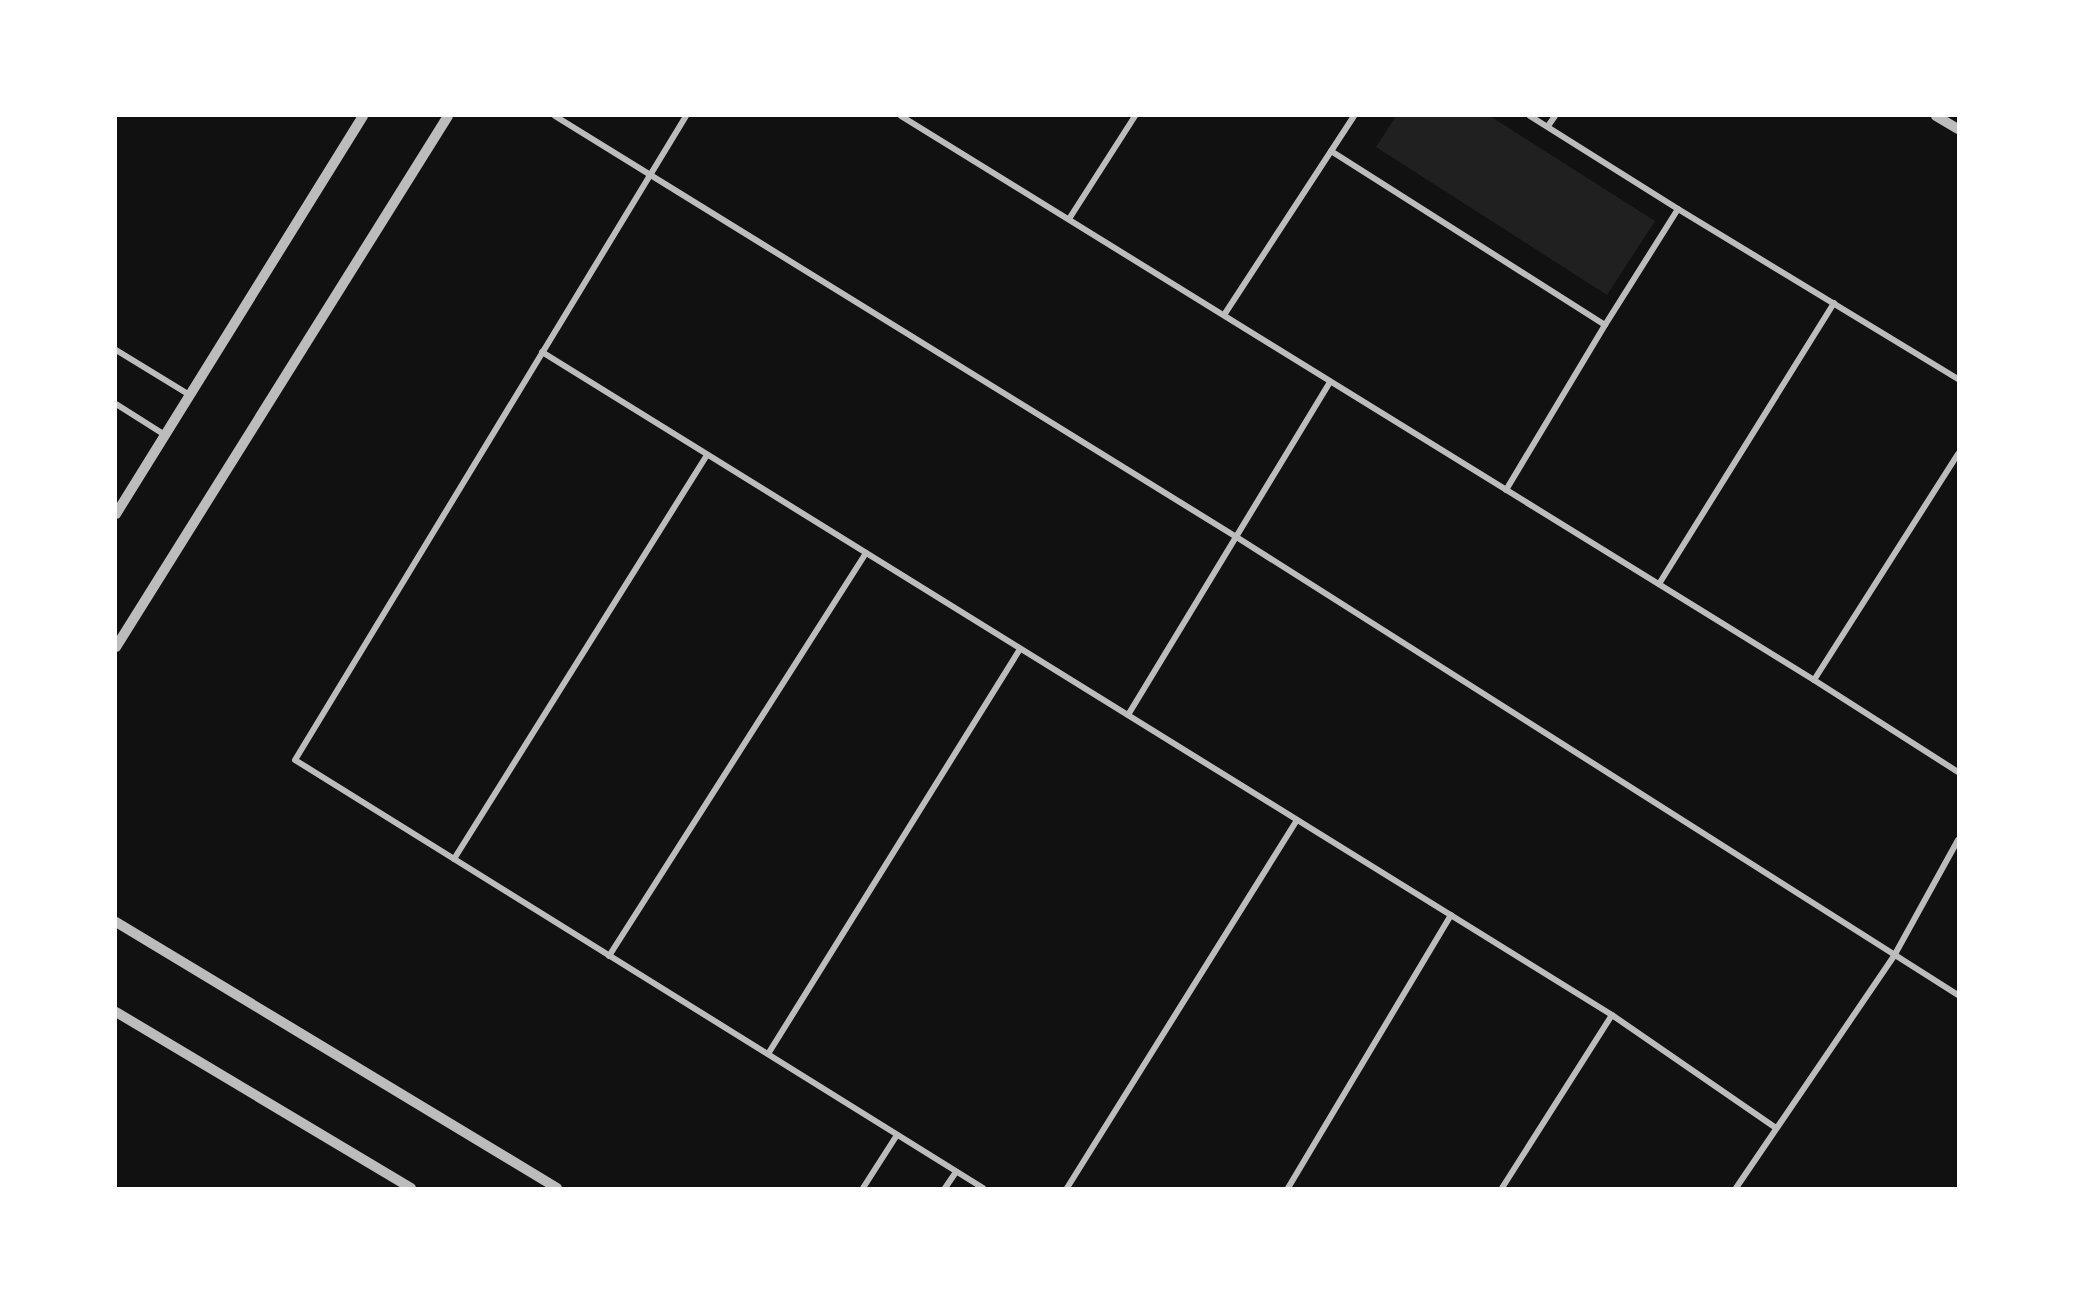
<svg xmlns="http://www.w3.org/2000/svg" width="2074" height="1304" font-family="'Libre Baskerville',serif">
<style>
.green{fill:#202020}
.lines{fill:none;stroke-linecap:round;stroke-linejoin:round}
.minor{stroke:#bcbcbc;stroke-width:6}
.tertiary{stroke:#bcbcbc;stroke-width:10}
</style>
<rect width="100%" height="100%" fill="#111"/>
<polygon class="green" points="1396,116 1490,116 1655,221 1607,295 1376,147"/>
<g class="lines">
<g class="minor">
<polyline points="555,116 1238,538 1958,995"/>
<polyline points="686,116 295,760 983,1188"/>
<polyline points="901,116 1814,680 1958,772"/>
<polyline points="1530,116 1678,209 1958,379"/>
<polyline points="1548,126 1555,116"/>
<polyline points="1331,151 1605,325"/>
<polyline points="1069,219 1135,116"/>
<polyline points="1224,315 1354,116"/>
<polyline points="116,350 188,394"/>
<polyline points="542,352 1612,1015 1776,1128"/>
<polyline points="116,404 165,435"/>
<polyline points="1506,490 1605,325 1678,209"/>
<polyline points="1659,584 1834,303"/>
<polyline points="1814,680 1958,454"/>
<polyline points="1128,715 1330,382"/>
<polyline points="454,859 707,455"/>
<polyline points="609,956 866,553"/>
<polyline points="768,1054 1020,649"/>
<polyline points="863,1188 897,1135"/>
<polyline points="945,1188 956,1172"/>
<polyline points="1067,1188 1297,820"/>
<polyline points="1288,1188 1451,915"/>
<polyline points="1502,1188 1612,1015"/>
<polyline points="1736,1188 1894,956 1958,840"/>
</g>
<g class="tertiary">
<polyline points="1936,116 1958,129"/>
<polyline points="116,514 363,116"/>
<polyline points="116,647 448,116"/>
<polyline points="116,922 557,1188"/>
<polyline points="116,1012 411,1188"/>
</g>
</g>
<rect width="2074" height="1304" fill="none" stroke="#ffffff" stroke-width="234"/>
</svg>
